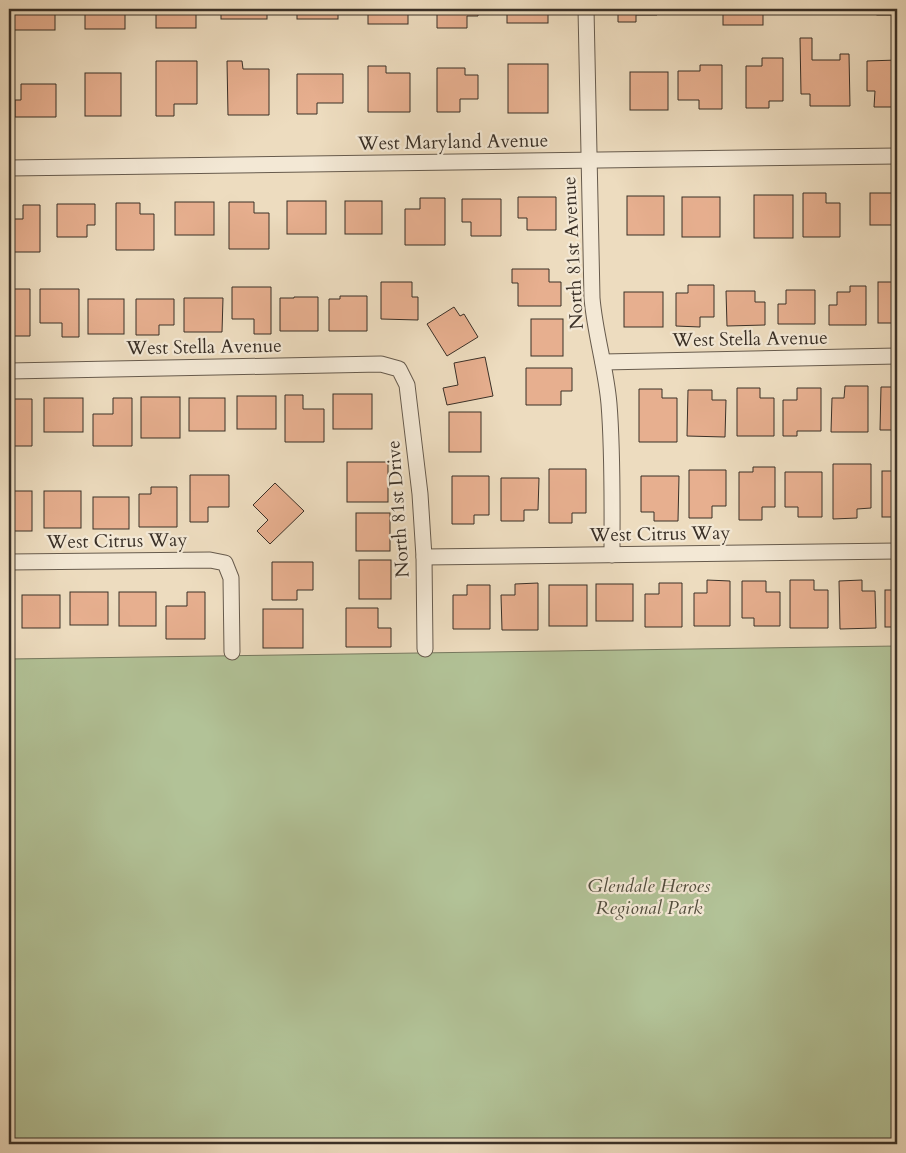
<svg xmlns="http://www.w3.org/2000/svg" width="906" height="1153" font-family="Cardo,serif">
<style>
.green{fill:#b2c297;stroke:#76795f}
.building{fill:#e7af8f;stroke:#3a3027}
.lines{fill:none;stroke-linecap:round;stroke-linejoin:round}
.minor-casing{stroke:#675b4d;stroke-width:17}
.minor{stroke:#f3e8d5;stroke-width:15}
.labels{text-anchor:middle;dominant-baseline:central;stroke-width:4.5;stroke-linejoin:round;paint-order:stroke}
.street-label{font-size:19px;fill:#3a3027;stroke:#f3e8d5}
.park-label{font-size:19px;font-style:italic;fill:#524d3d;stroke:#f3e8d5}
</style>
<rect width="100%" height="100%" fill="#eddcbf"/>
<filter id="stains"><feTurbulence type="fractalNoise" baseFrequency=".004" numOctaves="4"/><feColorMatrix values="0 0 0 0 .2 0 0 0 0 .09 0 0 0 0 .02 0 0 0 .5 -.17"/></filter>
<radialGradient id="worn" r=".72"><stop offset=".6" stop-color="#630" stop-opacity="0"/><stop offset="1" stop-color="#630" stop-opacity=".3"/></radialGradient>
<polygon class="green" points="897,646 897,1144 9,1144 9,659"/>
<g class="building">
<rect x="14" y="9" width="41" height="21"/>
<rect x="85" y="9" width="40" height="20"/>
<rect x="156" y="9" width="40" height="19"/>
<rect x="221" y="9" width="46" height="10"/>
<rect x="297" y="9" width="41" height="10"/>
<rect x="368" y="9" width="40" height="15"/>
<polygon points="437,9 478,9 478,16 467,16 467,28 437,28"/>
<rect x="507" y="9" width="41" height="14"/>
<polygon points="618,9 657,9 657,15 636,15 636,22 618,22"/>
<rect x="672" y="9" width="37" height="4"/>
<rect x="723" y="9" width="40" height="16"/>
<polygon points="797,9 808,9 801,14"/>
<rect x="877" y="9" width="20" height="6"/>
<polygon points="800,38 812,38 812,60 840,60 840,54 849,54 850,106 810,106 810,94 801,94"/>
<polygon points="762,58 783,58 783,101 769,101 769,108 746,108 746,66 762,66"/>
<polygon points="897,60 897,107 874,107 875,91 867,91 867,61"/>
<polygon points="156,61 197,61 197,104 174,104 174,116 156,116"/>
<polygon points="227,61 242,61 243,69 269,69 269,115 228,115"/>
<rect x="508" y="64" width="40" height="49"/>
<polygon points="700,65 722,65 722,109 699,109 699,100 678,100 678,71 700,71"/>
<polygon points="368,66 386,66 386,73 410,73 410,112 368,112"/>
<polygon points="437,68 465,68 465,75 478,75 478,99 460,99 460,112 437,112"/>
<rect x="630" y="72" width="38" height="38"/>
<rect x="85" y="73" width="36" height="43"/>
<polygon points="297,74 343,74 343,103 317,103 317,114 297,114"/>
<polygon points="21,84 56,84 56,117 15,117 15,100 21,100"/>
<polygon points="803,193 826,193 826,203 840,203 840,237 803,237"/>
<rect x="870" y="193" width="27" height="32"/>
<rect x="754" y="195" width="39" height="43"/>
<rect x="627" y="196" width="37" height="39"/>
<polygon points="518,197 556,197 556,230 527,230 527,218 518,218"/>
<rect x="682" y="197" width="38" height="40"/>
<polygon points="420,198 445,198 445,245 405,245 405,209 420,209"/>
<polygon points="462,199 501,199 501,236 471,236 471,222 462,222"/>
<rect x="287" y="201" width="39" height="33"/>
<rect x="345" y="201" width="37" height="33"/>
<rect x="175" y="202" width="39" height="33"/>
<polygon points="229,202 254,202 254,213 269,213 269,249 229,249"/>
<polygon points="116,203 140,203 140,214 154,214 154,250 116,250"/>
<polygon points="57,204 95,204 95,225 87,225 87,237 57,237"/>
<polygon points="23,205 40,205 40,252 9,252 9,219 23,219"/>
<polygon points="512,269 549,269 549,282 561,282 561,306 518,306 518,283 512,283"/>
<polygon points="381,282 412,282 412,297 418,297 418,320 381,319"/>
<rect x="878" y="282" width="19" height="41"/>
<polygon points="688,285 714,285 714,317 700,317 700,327 676,326 676,293 688,293"/>
<polygon points="850,286 866,286 866,325 829,325 829,305 837,305 837,292 850,292"/>
<polygon points="232,287 271,287 271,334 254,334 254,319 232,319"/>
<polygon points="9,289 30,289 30,336 14,336 14,320 9,320"/>
<polygon points="40,289 79,289 79,337 62,337 62,323 40,323"/>
<polygon points="786,290 815,290 815,324 778,324 778,304 786,304"/>
<polygon points="726,291 755,291 755,302 765,302 765,325 727,326"/>
<rect x="624" y="292" width="39" height="35"/>
<polygon points="340,296 367,296 367,331 329,331 329,299 340,299"/>
<polygon points="294,297 318,297 318,331 280,331 280,298 294,298"/>
<polygon points="184,298 223,298 222,332 184,332"/>
<rect x="88" y="299" width="36" height="35"/>
<polygon points="136,299 174,299 174,325 159,325 159,335 136,335"/>
<polygon points="454,307 460,316 464,314 478,337 447,356 427,324"/>
<rect x="531" y="319" width="32" height="37"/>
<polygon points="485,357 493,396 447,405 443,388 458,385 454,363"/>
<polygon points="526,368 572,368 572,391 561,391 561,405 526,405"/>
<polygon points="845,386 868,386 868,432 831,432 832,398 844,398"/>
<polygon points="881,387 897,387 897,430 880,430"/>
<polygon points="737,388 760,388 760,398 774,398 774,436 737,436"/>
<polygon points="797,388 821,388 821,431 797,431 797,436 783,436 783,400 797,400"/>
<polygon points="639,389 662,389 662,398 677,398 677,442 639,442"/>
<polygon points="688,390 712,390 712,400 726,400 725,437 687,436"/>
<rect x="333" y="394" width="39" height="35"/>
<polygon points="285,395 303,395 303,409 324,409 324,442 285,442"/>
<rect x="237" y="396" width="39" height="33"/>
<rect x="141" y="397" width="39" height="41"/>
<rect x="44" y="398" width="39" height="34"/>
<polygon points="113,398 132,398 132,446 93,446 93,414 113,414"/>
<rect x="189" y="398" width="36" height="33"/>
<polygon points="14,399 32,399 32,446 9,446 9,414 14,414"/>
<rect x="449" y="412" width="32" height="40"/>
<rect x="347" y="462" width="41" height="40"/>
<polygon points="833,464 871,464 871,508 857,509 857,518 833,519"/>
<polygon points="753,467 775,467 775,507 762,507 762,520 739,520 739,472 753,472"/>
<polygon points="549,469 586,469 586,513 572,513 572,523 549,523"/>
<polygon points="689,470 726,470 726,506 712,506 712,518 689,518"/>
<rect x="882" y="471" width="15" height="46"/>
<polygon points="785,472 822,472 822,517 798,517 798,507 785,507"/>
<polygon points="190,475 229,475 229,507 208,507 208,522 190,522"/>
<polygon points="452,476 489,476 489,515 474,515 474,524 452,524"/>
<polygon points="641,476 679,476 678,521 654,521 654,512 641,512"/>
<polygon points="501,478 539,478 538,510 524,510 524,521 501,521"/>
<polygon points="275,483 304,511 270,544 257,531 268,520 253,505"/>
<polygon points="151,487 177,487 177,527 139,527 139,494 151,494"/>
<rect x="9" y="491" width="23" height="40"/>
<rect x="44" y="491" width="37" height="37"/>
<rect x="93" y="497" width="36" height="32"/>
<rect x="356" y="513" width="34" height="38"/>
<rect x="359" y="560" width="32" height="39"/>
<polygon points="272,562 313,562 313,590 297,590 297,600 272,600"/>
<polygon points="707,580 730,581 730,626 694,626 694,593 707,593"/>
<polygon points="790,580 814,580 814,590 828,590 828,628 790,628"/>
<polygon points="862,580 862,591 875,591 876,628 840,629 839,581"/>
<polygon points="742,581 766,581 766,592 780,592 780,626 754,626 754,618 742,618"/>
<polygon points="538,583 538,630 502,630 501,595 515,595 515,584"/>
<polygon points="659,583 682,583 682,627 645,627 645,594 659,594"/>
<rect x="596" y="584" width="37" height="37"/>
<polygon points="467,585 490,585 490,629 453,629 453,595 467,595"/>
<rect x="549" y="585" width="38" height="41"/>
<rect x="885" y="590" width="12" height="37"/>
<rect x="70" y="592" width="38" height="33"/>
<rect x="119" y="592" width="37" height="34"/>
<polygon points="187,592 205,592 205,639 166,639 166,606 187,606"/>
<rect x="9" y="593" width="4" height="46"/>
<rect x="22" y="595" width="38" height="33"/>
<polygon points="346,608 378,608 378,628 391,628 391,647 346,647"/>
<rect x="263" y="609" width="40" height="39"/>
</g>
<g class="lines">
<defs>
<g id="minor">
<path d="M586,9L592,298C595,334 606,368 609,404C613,454 612,505 612,555"/>
<polyline points="9,168 897,156"/>
<polyline points="603,362 897,356"/>
<polyline points="9,371 381,364 399,369 407,385 420,494 424,557 425,649"/>
<polyline points="424,557 897,551"/>
<polyline points="9,562 210,560 225,563 231,578 232,652"/>
</g>
</defs>
<use href="#minor" class="minor-casing"/>
<use href="#minor" class="minor"/>
</g>
<g class="labels">
<g class="street-label">
<text transform="translate(453 142) rotate(-1)">West Maryland Avenue</text>
<text transform="translate(573 253) rotate(-93)">North 81st Avenue</text>
<text transform="translate(750 339) rotate(-1)">West Stella Avenue</text>
<text transform="translate(204 347) rotate(-1)">West Stella Avenue</text>
<text transform="translate(398 509) rotate(-94)">North 81st Drive</text>
<text transform="translate(660 534) rotate(-1)">West Citrus Way</text>
<text transform="translate(117 541) rotate(-1)">West Citrus Way</text>
</g>
<g class="park-label">
<text x="649" y="886">Glendale Heroes<tspan x="649" dy="22">Regional Park</tspan></text>
</g>
</g>
<rect width="906" height="1153" fill="none" stroke="#eddcbf" stroke-width="30"/>
<rect x="10" y="10" width="886" height="1133" fill="none" stroke="#3a3027" stroke-width="2.5"/>
<rect x="15" y="15" width="876" height="1123" fill="none" stroke="#3a3027"/>
<rect width="100%" height="100%" filter="url(#stains)"/>
<rect width="100%" height="100%" fill="url(#worn)"/>
</svg>
